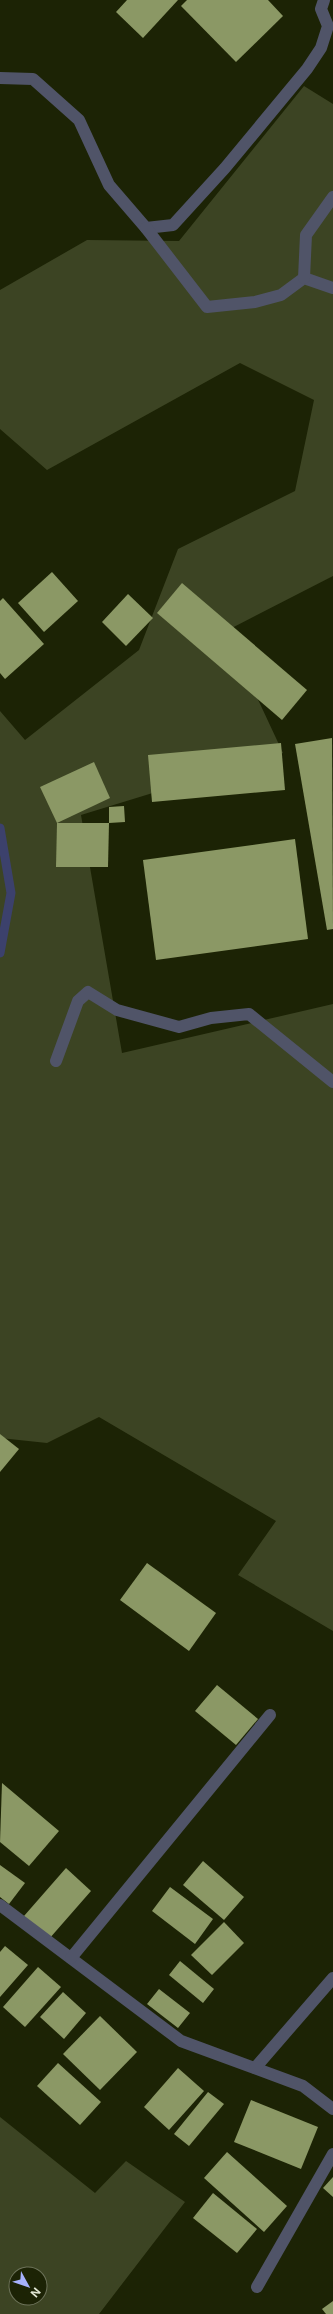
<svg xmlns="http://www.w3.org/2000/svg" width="333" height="2314" font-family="Inter,sans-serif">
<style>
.green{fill:#3c4423;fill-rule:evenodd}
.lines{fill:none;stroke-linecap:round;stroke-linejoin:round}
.stream{stroke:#3c416c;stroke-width:9}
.building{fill:#8b9865}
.minor{stroke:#505468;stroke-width:12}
</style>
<rect width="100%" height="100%" fill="#1c2305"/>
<g class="green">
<polygon points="304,86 333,104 333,576 226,631 283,753 81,815 122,1053 333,1004 333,1631 238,1575 276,1521 99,1417 47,1443 0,1438 0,711 25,740 139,650 178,549 295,491 314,400 240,363 47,470 0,429 0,290 87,240 179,241"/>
<path d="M0,2117L95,2193L126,2161L185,2202L99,2314H0ZM16,2274H40V2298H16Z"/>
</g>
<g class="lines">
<polyline class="stream" points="0,828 11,893 0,953"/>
</g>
<g class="building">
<polygon points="127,0 178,0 143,38 116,12"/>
<polygon points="187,0 268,0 283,16 236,62 181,6"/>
<polygon points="52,572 78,601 44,632 18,603"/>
<polygon points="182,583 307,690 282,720 157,613"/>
<polygon points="128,594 153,618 126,646 102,622"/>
<polygon points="3,598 44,644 5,679 0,673 0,601"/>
<polygon points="332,738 333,929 327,930 295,744"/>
<polygon points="281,743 285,790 152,802 148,755"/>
<polygon points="94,762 110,798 57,823 40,787"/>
<polygon points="124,806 125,822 109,823 109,807"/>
<polygon points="57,823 109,823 108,867 56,867"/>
<polygon points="295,839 308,939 156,960 143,860"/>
<polygon points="0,1434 19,1449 0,1472"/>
<polygon points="147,1563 216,1613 189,1651 120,1600"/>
<polygon points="217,1685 258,1719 236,1745 195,1711"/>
<polygon points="2,1783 59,1831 29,1866 0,1842"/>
<polygon points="203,1861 244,1897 224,1920 183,1885"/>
<polygon points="0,1865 25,1883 9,1904 0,1897"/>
<polygon points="66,1868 91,1891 49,1939 24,1916"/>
<polygon points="170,1887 213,1919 195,1944 152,1911"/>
<polygon points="224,1922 244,1943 212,1975 191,1955"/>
<polygon points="5,1946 28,1965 0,1997 0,1952"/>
<polygon points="180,1961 214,1989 203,2003 169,1975"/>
<polygon points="38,1967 61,1987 25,2027 3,2007"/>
<polygon points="159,1989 190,2013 178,2028 147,2004"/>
<polygon points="63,1992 86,2013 64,2039 40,2017"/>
<polygon points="100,2016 137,2052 100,2090 63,2054"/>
<polygon points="58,2063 101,2102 80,2125 37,2086"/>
<polygon points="178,2068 204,2091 169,2130 144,2107"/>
<polygon points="208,2092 224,2104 189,2146 174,2134"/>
<polygon points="251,2100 318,2127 301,2169 234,2142"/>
<polygon points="227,2152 287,2206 264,2232 204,2178"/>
<polygon points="333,2177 333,2197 323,2188"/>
<polygon points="213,2193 257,2229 237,2253 193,2218"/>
<polygon points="333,2301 333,2314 326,2314 322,2309"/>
</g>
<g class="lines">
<g class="minor">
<polyline points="0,78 33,79 79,120 109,185 146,228 173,225 225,168 307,69 321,48 328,26 321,9 324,0"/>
<polyline points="146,228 207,307 255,302 281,295 304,278 333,288"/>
<polyline points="304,278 306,235 333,197"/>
<polyline points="56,1061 78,1001 88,992 117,1010 179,1027 211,1018 249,1014 333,1082"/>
<polyline points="0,1905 181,2041 303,2086 333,2109"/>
<polyline points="71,1958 270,1715"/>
<polyline points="255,2068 333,1978"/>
<polyline points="257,2287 333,2154"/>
</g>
</g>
<g transform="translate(28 2286) rotate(130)"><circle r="19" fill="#1c2305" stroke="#6c7259"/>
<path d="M0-3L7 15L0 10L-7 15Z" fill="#a6b1fc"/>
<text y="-6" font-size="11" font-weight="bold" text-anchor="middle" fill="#e3e8d6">N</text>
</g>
</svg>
